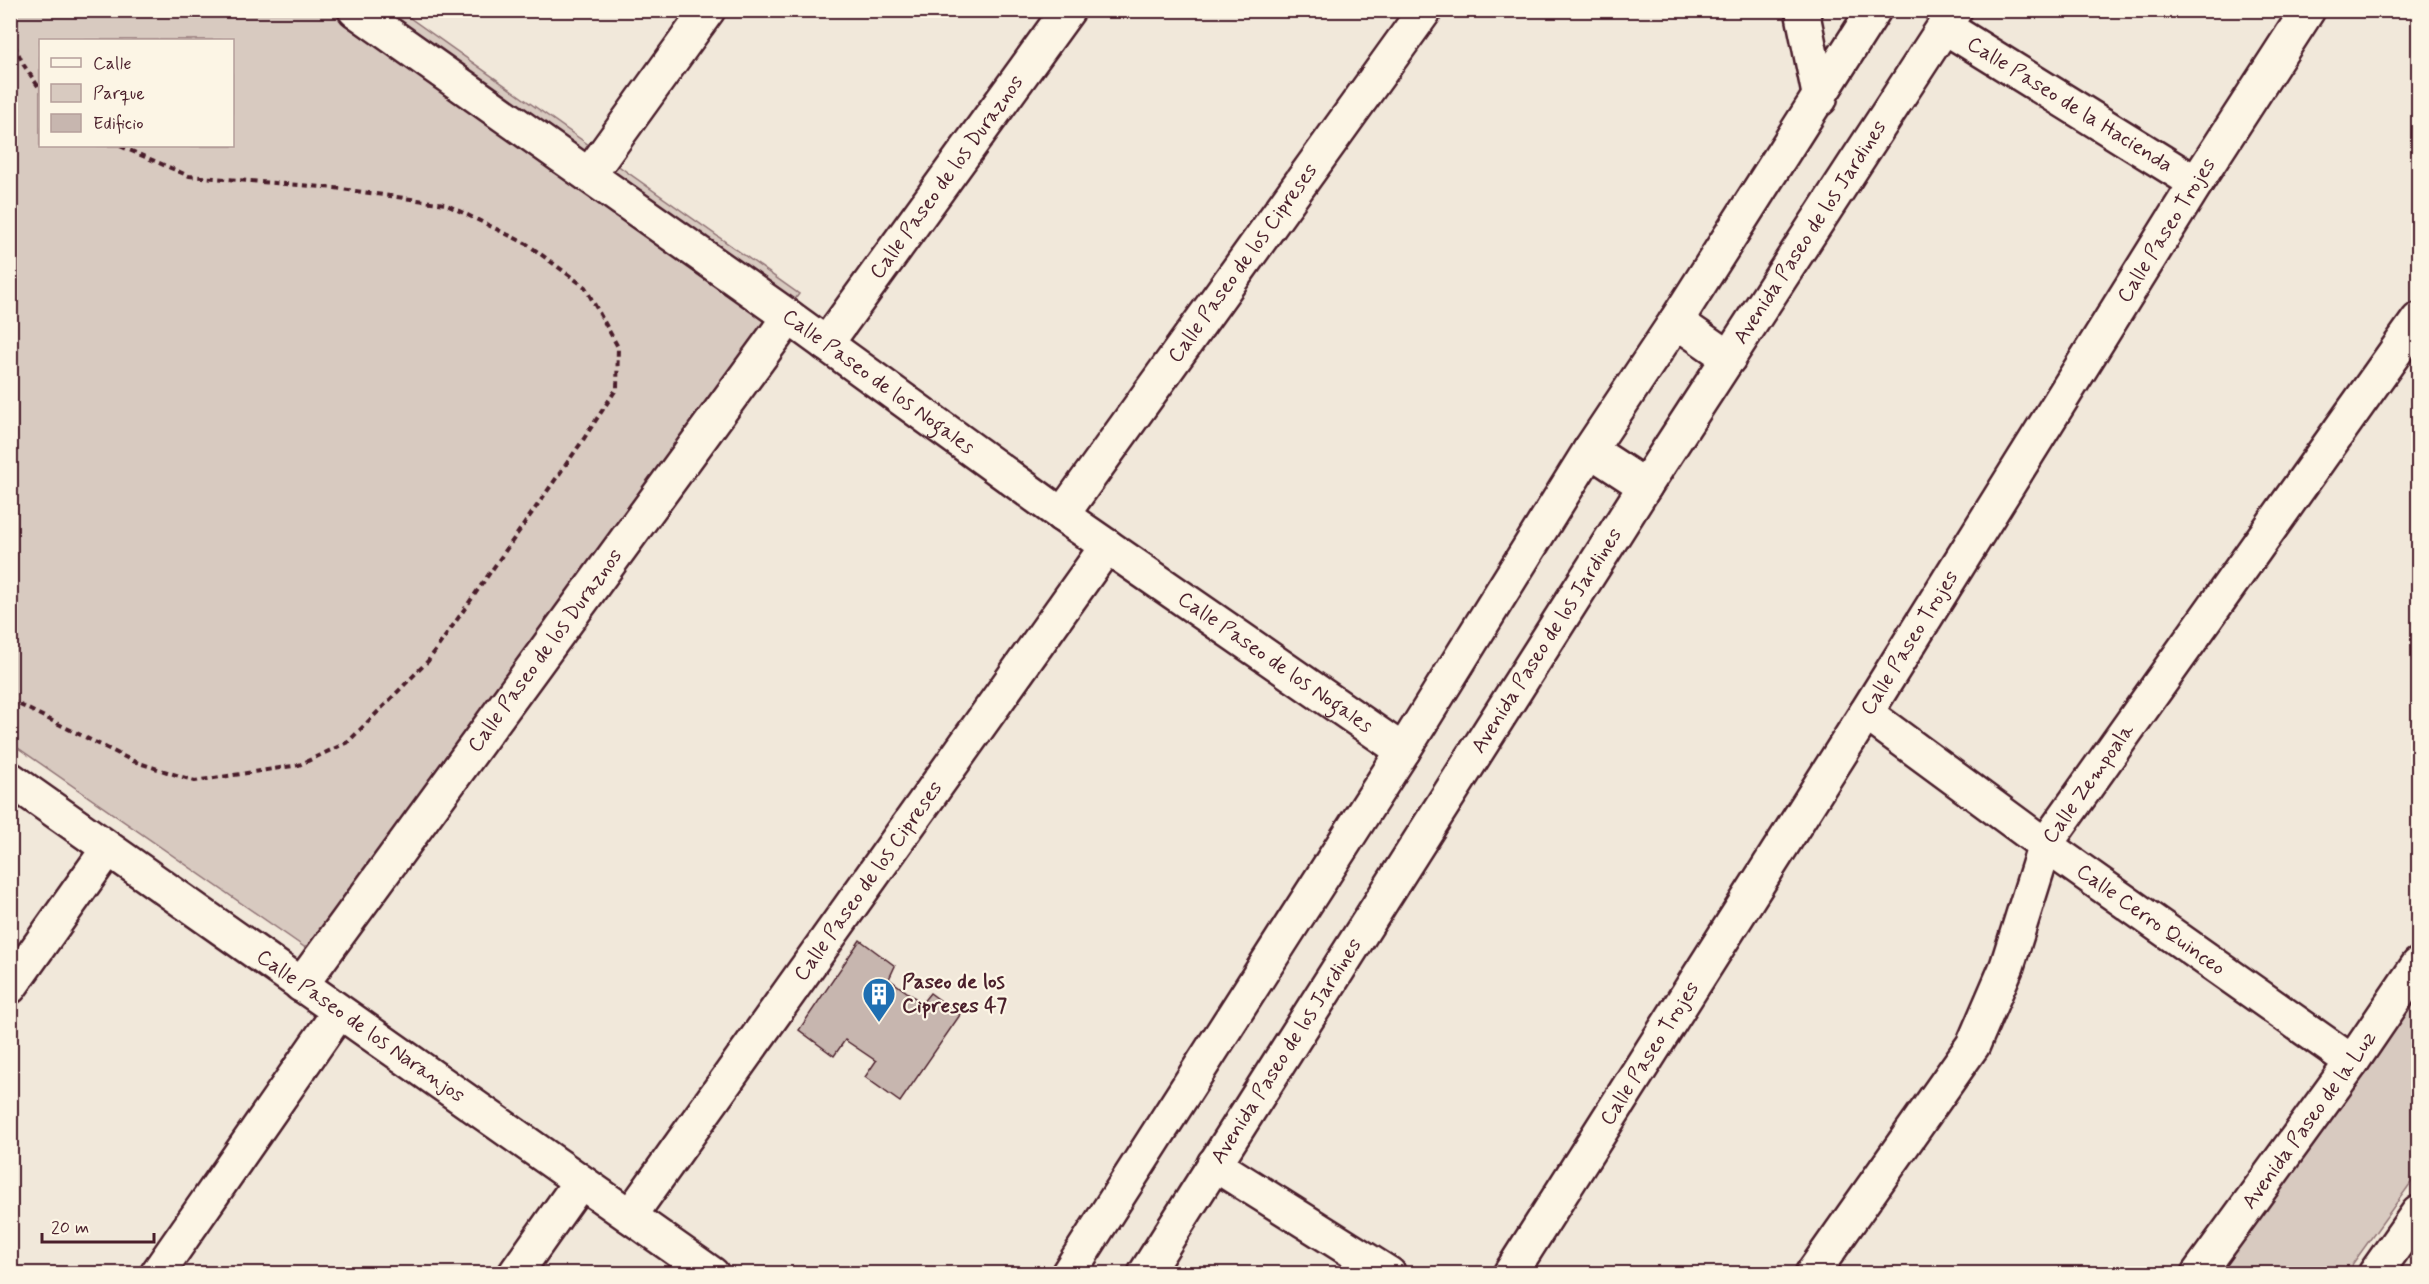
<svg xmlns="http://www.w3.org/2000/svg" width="2429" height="1284" font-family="Mynerve,sans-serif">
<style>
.green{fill:#d8cac0;stroke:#917476;stroke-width:1.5;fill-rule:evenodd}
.building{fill:#c7b6af;stroke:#4a1f2b;stroke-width:1.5}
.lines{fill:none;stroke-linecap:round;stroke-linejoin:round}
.street-casing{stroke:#4a1f2b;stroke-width:38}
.secondary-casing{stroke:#4a1f2b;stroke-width:38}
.path{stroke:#4a1f2b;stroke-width:4;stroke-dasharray:6 4.5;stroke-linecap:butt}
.street{stroke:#fcf5e5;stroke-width:33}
.secondary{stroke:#fcf5e5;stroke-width:33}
.labels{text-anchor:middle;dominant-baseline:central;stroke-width:4.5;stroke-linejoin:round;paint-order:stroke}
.street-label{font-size:21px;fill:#4a1f2b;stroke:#fcf5e5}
.poi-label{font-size:21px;font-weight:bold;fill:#4a1f2b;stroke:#fcf5e5;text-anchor:start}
</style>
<rect width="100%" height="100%" fill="#f1e8da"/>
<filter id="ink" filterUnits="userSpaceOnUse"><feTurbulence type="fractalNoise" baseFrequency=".0167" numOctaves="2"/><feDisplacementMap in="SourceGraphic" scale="12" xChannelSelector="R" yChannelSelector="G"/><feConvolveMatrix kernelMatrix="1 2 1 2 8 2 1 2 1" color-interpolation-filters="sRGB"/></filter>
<g filter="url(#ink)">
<g class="green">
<path d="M11,11H400L799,294L320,958L11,743ZM40,40H232V146H40Z"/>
<polygon points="2418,986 2418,1173 2346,1273 2210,1274"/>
</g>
<polygon class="building" points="860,940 895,966 889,979 922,1003 930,993 960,1015 900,1102 865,1077 876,1061 845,1040 834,1056 799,1030"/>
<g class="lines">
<defs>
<g id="street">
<path id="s1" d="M355,10L789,317L1062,515L1403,751"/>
<path id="s2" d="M1945,27L2196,183"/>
<polyline points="589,175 708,10"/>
<path id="s3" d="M826,344L1068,10"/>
<path id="s4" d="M1062,515L1425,10"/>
<path id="s5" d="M1866,713L2045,845L2352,1062"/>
<path id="s6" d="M10,779L712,1274"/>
<path id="s7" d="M301,985L789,317"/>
<polyline points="10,987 108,849"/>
<polyline points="1214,1164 1389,1274"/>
<path id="s8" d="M630,1216L1107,546"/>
<polyline points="157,1274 339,1012"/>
<polyline points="515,1274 580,1182"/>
<path id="s9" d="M1510,1274L1866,713L2196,183L2308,10"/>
<path id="s10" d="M1812,1274L1973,1045L2007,966L2045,845L2418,320"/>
</g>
<g id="secondary">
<polyline points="1802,10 1820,99"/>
<polyline points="1676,321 1729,358"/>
<polyline points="1590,450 1645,486"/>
<polyline points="1068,1274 1403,751 1590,450 1676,321 1874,10"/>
<path id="s11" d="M1145,1274L1645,486L1955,10"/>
<path id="s12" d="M2198,1274L2352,1062L2418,965"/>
<polyline points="2375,1274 2418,1213"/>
</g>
</defs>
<use href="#street" class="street-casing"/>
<use href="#secondary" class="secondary-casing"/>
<g class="path">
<polyline points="10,35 23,64 40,89"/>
<polyline points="10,700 133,761 195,781 299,765 348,742 428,661 581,443 617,388 618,347 585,287 527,244 445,204 335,188 189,176 120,146"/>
</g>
<use href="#street" class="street"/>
<use href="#secondary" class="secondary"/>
</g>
</g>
<defs>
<symbol id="building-pin" viewBox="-11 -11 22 30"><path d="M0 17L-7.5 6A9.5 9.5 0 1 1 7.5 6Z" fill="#1f6fb2" stroke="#fcf5e5"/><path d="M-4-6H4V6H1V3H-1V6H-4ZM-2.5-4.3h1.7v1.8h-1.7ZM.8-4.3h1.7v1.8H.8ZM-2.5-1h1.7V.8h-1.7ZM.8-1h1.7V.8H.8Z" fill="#fff"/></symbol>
</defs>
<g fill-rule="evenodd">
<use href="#building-pin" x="860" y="975" width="38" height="52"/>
</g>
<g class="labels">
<g class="street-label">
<text stroke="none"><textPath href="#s2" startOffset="147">Calle Paseo de la Hacienda</textPath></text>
<text stroke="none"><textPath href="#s3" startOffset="206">Calle Paseo de los Duraznos</textPath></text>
<text stroke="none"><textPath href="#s9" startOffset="1233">Calle Paseo Trojes</textPath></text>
<text stroke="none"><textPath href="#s11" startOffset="1236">Avenida Paseo de los Jardines</textPath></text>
<text stroke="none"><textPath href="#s4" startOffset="310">Calle Paseo de los Cipreses</textPath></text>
<text stroke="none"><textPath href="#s1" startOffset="642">Calle Paseo de los Nogales</textPath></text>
<text stroke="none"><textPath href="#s11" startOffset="750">Avenida Paseo de los Jardines</textPath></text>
<text stroke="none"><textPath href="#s9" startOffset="747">Calle Paseo Trojes</textPath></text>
<text stroke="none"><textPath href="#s7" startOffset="414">Calle Paseo de los Duraznos</textPath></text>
<text stroke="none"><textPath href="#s1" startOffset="1128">Calle Paseo de los Nogales</textPath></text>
<text stroke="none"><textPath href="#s10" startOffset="568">Calle Zempoala</textPath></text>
<text stroke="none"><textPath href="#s8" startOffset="411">Calle Paseo de los Cipreses</textPath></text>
<text stroke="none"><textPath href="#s5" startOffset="352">Calle Cerro Quinceo</textPath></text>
<text stroke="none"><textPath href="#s6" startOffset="429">Calle Paseo de los Naranjos</textPath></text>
<text stroke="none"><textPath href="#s11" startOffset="264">Avenida Paseo de los Jardines</textPath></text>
<text stroke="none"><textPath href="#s9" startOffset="261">Calle Paseo Trojes</textPath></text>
<text stroke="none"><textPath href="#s12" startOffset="190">Avenida Paseo de la Luz</textPath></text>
</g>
<g class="poi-label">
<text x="902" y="982">Paseo de los<tspan x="902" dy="24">Cipreses 47</tspan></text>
</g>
</g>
<rect width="2429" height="1284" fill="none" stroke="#fcf5e5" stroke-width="36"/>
<rect x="18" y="18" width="2393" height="1248" fill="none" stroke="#4a1f2b" stroke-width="2" filter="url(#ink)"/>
<rect x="39" y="39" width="195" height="108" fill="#fcf5e5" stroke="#b59f9b" stroke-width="1.5"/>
<rect x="51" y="58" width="30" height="9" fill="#fcf5e5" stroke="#b59f9b" stroke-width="1.5"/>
<text x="93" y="69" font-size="18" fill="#4a1f2b">Calle</text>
<rect x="51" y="84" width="30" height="18" fill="#d8cac0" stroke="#b59f9b" stroke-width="1.5"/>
<text x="93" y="99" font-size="18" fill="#4a1f2b">Parque</text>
<rect x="51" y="114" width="30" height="18" fill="#c7b6af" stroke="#b59f9b" stroke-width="1.5"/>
<text x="93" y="129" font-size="18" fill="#4a1f2b">Edificio</text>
<path d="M42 1233v9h112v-9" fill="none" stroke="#4a1f2b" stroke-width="3"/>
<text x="51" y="1233" font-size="18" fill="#4a1f2b" stroke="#fcf5e5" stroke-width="4.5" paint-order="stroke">20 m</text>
</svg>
